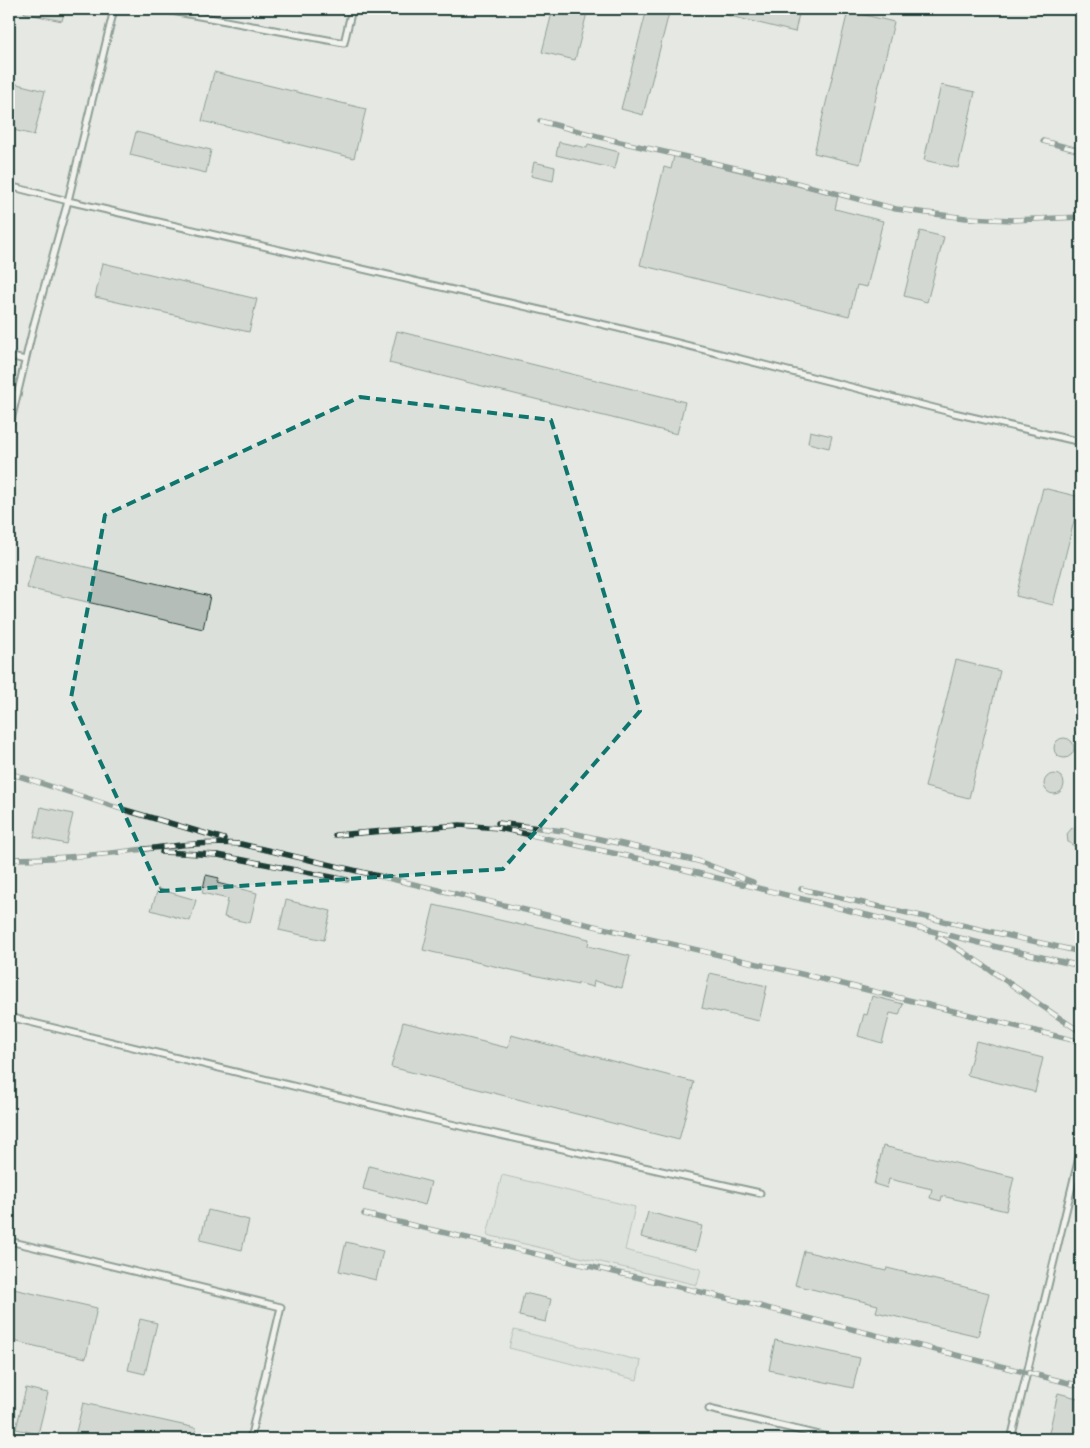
<svg xmlns="http://www.w3.org/2000/svg" width="1090" height="1448" font-family="'Comic Neue',sans-serif">
<style>
.built{fill:#dce0db}
.green{fill:#cbd2cc;stroke:#758880}
.building{fill:#b4bdb8;stroke:#1f3d34}
.lines{fill:none;stroke-linecap:round;stroke-linejoin:round}
.service-casing{stroke:#1f3d34;stroke-width:9}
.service{stroke:#f6f6f2;stroke-width:5}
.rail-casing{stroke:#1f3d34;stroke-width:5.5}
.rail{stroke:#f6f6f2;stroke-width:4;stroke-dasharray:11;stroke-linecap:butt}
.marked{fill:none;stroke:#0f766e;stroke-width:4;stroke-dasharray:10 6;stroke-linejoin:round}
</style>
<rect width="100%" height="100%" fill="#edefea"/>
<filter id="ink" filterUnits="userSpaceOnUse"><feTurbulence type="fractalNoise" baseFrequency=".02" numOctaves="2"/><feDisplacementMap in="SourceGraphic" scale="10" xChannelSelector="R" yChannelSelector="G"/><feConvolveMatrix kernelMatrix="1 2 1 2 8 2 1 2 1" color-interpolation-filters="sRGB"/></filter>
<g filter="url(#ink)">
<rect class="built" x="9" y="9" width="1072" height="1430"/>
<g class="green">
<polygon points="502,1175 635,1207 625,1250 701,1269 697,1285 487,1235"/>
<polygon points="514,1330 641,1361 637,1380 509,1348"/>
</g>
<g class="building">
<polygon points="25,9 65,9 62,21 24,13"/>
<polygon points="553,9 588,9 575,60 542,52"/>
<polygon points="647,9 670,9 643,115 621,109"/>
<polygon points="714,9 800,9 795,32 714,12"/>
<polygon points="848,11 894,22 860,164 814,153"/>
<polygon points="214,72 366,109 354,158 202,121"/>
<polygon points="9,82 45,91 34,135 9,129"/>
<polygon points="941,85 975,92 958,168 924,160"/>
<polygon points="136,132 211,150 206,173 130,155"/>
<polygon points="559,142 587,148 588,144 619,152 615,169 556,155"/>
<polygon points="674,156 838,196 835,209 883,221 867,287 857,285 849,316 640,265 664,167 671,169"/>
<polygon points="534,162 555,167 553,181 531,176"/>
<polygon points="920,231 944,237 927,302 904,296"/>
<polygon points="103,263 257,299 249,332 95,297"/>
<polygon points="397,331 685,402 677,434 389,363"/>
<polygon points="810,431 832,436 829,448 808,443"/>
<polygon points="1043,488 1080,497 1053,605 1016,596"/>
<polygon points="35,555 210,596 203,629 27,588"/>
<polygon points="956,660 1000,671 969,798 925,787"/>
<circle cx="1064" cy="748" r="10"/>
<circle cx="1054" cy="784" r="10"/>
<polygon points="41,807 73,814 66,844 34,837"/>
<polygon points="1081,826 1081,847 1074,846 1068,842 1067,834 1072,828"/>
<polygon points="206,875 219,878 217,883 257,893 250,923 224,917 228,899 202,893"/>
<polygon points="158,889 196,900 190,921 151,910"/>
<polygon points="286,900 331,911 324,940 279,930"/>
<polygon points="434,905 525,926 525,924 589,939 588,946 630,956 622,988 594,981 593,987 578,983 578,985 423,950"/>
<polygon points="710,973 767,986 759,1021 702,1008"/>
<polygon points="872,996 903,1004 899,1015 890,1013 882,1043 858,1036 864,1014 867,1015"/>
<polygon points="403,1022 508,1048 511,1035 694,1082 679,1140 391,1067"/>
<polygon points="976,1041 1043,1058 1035,1092 967,1075"/>
<polygon points="883,1146 1014,1177 1006,1211 942,1196 941,1201 930,1198 932,1189 889,1179 887,1188 874,1184"/>
<polygon points="369,1166 431,1182 425,1205 363,1189"/>
<polygon points="208,1210 249,1220 242,1250 200,1240"/>
<polygon points="648,1212 702,1226 696,1251 641,1237"/>
<polygon points="346,1242 383,1251 376,1280 339,1271"/>
<polygon points="804,1251 886,1271 887,1268 989,1293 978,1336 876,1312 878,1305 795,1285"/>
<polygon points="9,1288 97,1308 86,1358 9,1340"/>
<polygon points="524,1293 551,1299 546,1322 519,1316"/>
<polygon points="140,1319 157,1323 145,1374 128,1370"/>
<polygon points="775,1340 860,1358 853,1388 769,1370"/>
<polygon points="26,1388 48,1393 38,1434 16,1429"/>
<polygon points="1058,1393 1081,1399 1081,1438 1069,1435 1068,1437 1049,1433"/>
<polygon points="83,1403 196,1428 194,1439 89,1439 75,1436"/>
</g>
<g class="lines">
<defs>
<g id="service">
<polyline points="114,9 68,201 618,328 954,413 1081,442"/>
<polyline points="161,9 344,43 352,9"/>
<polyline points="1035,9 1042,11"/>
<polyline points="9,186 68,201 34,324 9,429"/>
<polyline points="9,356 25,360"/>
<polyline points="9,1017 433,1120 760,1193"/>
<polyline points="9,1241 281,1307 250,1439"/>
<polyline points="709,1409 836,1439"/>
<polyline points="1011,1439 1081,1149"/>
</g>
</defs>
<use href="#service" class="service-casing"/>
<use href="#service" class="service"/>
<defs>
<g id="rail">
<polyline points="540,121 620,142 762,174 896,209 966,218 1013,220 1081,217"/>
<polyline points="1043,141 1081,151"/>
<polyline points="9,773 115,807 224,839"/>
<polyline points="498,823 564,831 698,861 753,882"/>
<polyline points="335,835 460,825 499,828 649,861 984,944 1081,966"/>
<polyline points="162,852 218,855 347,880"/>
<path d="M9,859C43,859 77,857 112,853C156,848 197,841 241,844L814,977L1081,1042"/>
<polyline points="801,889 1081,952"/>
<path d="M938,937C988,965 1033,1002 1081,1032"/>
<polyline points="364,1214 735,1300 1081,1386"/>
</g>
</defs>
<use href="#rail" class="rail-casing"/>
<use href="#rail" class="rail"/>
</g>
</g>
<path d="M0 0H1090V1448H0ZM360,397L551,420L640,711L503,869L160,891L71,698L105,515Z" fill="#edefea" fill-opacity=".55" fill-rule="evenodd"/>
<path class="marked" d="M360,397L551,420L640,711L503,869L160,891L71,698L105,515Z"/>
<rect width="1090" height="1448" fill="none" stroke="#f6f6f2" stroke-width="30"/>
<rect x="15" y="15" width="1060" height="1418" fill="none" stroke="#1f3d34" stroke-width="2" filter="url(#ink)"/>
</svg>
